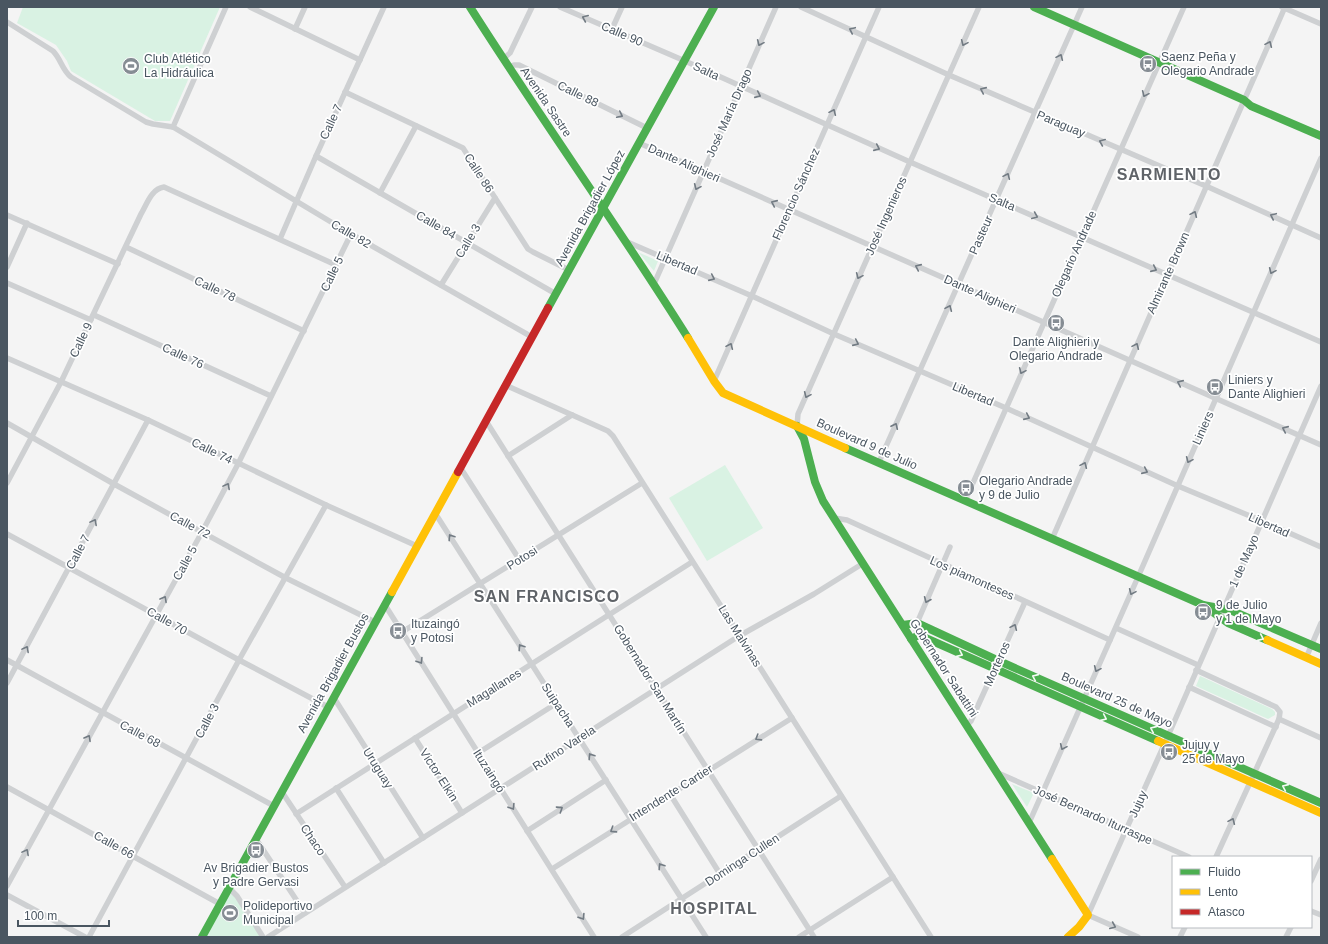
<svg xmlns="http://www.w3.org/2000/svg" width="1328" height="944" font-family="Arial,sans-serif">
<style>
.green{fill:#d9f2e3}
.lines{fill:none;stroke-linecap:round;stroke-linejoin:round}
.street{stroke:#ced0d2;stroke-width:5.5}
.fast{stroke:#4caf50;stroke-width:8}
.slow{stroke:#ffc107;stroke-width:8}
.jam{stroke:#c62828;stroke-width:8}
.oneway{stroke:#727b83}
.oneway2{stroke:#f6fbf6}
.labels{text-anchor:middle;dominant-baseline:central;stroke-width:3.5;stroke-linejoin:round;paint-order:stroke}
.street-label{font-size:12px;fill:#4a5661;stroke:#fff}
.poi-label{font-size:12px;fill:#4a5661;stroke:#fff;text-anchor:start}
.district-label{font-size:16px;font-weight:bold;letter-spacing:1px;fill:#5f6368;stroke:#fff}
</style>
<rect width="100%" height="100%" fill="#f4f4f4"/>
<g class="green">
<polygon points="23,7 220,7 170,121 155,121 71,71 67,61 56,45 17,23"/>
<polygon points="640,253 658,261 654,271 639,253"/>
<polygon points="725,465 763,528 707,561 669,498"/>
<polygon points="1200,676 1272,709 1275,712 1275,715 1268,719 1196,686"/>
<polygon points="1012,784 1034,793 1027,807"/>
<polygon points="229,888 261,937 202,937"/>
</g>
<g class="lines">
<g class="street">
<polyline points="250,7 360,60"/>
<polyline points="560,7 685,61 910,162 1321,342"/>
<polyline points="801,7 949,75 1206,186 1321,238"/>
<polyline points="1282,7 1321,24"/>
<path d="M7,22L53,51C61,59 62,70 71,77L146,122L153,124L173,127L351,234L532,337"/>
<polyline points="295,29 305,7"/>
<polyline points="612,29 622,7"/>
<polyline points="503,59 510,53 532,7"/>
<polyline points="509,67 514,65 519,65 647,128"/>
<polyline points="345,92 463,148 528,249 533,252 569,270"/>
<polyline points="173,127 226,7"/>
<polyline points="639,143 1321,445"/>
<polyline points="316,156 556,294"/>
<polyline points="380,193 416,126"/>
<polyline points="7,215 118,264"/>
<polyline points="280,239 316,156 384,7"/>
<polyline points="625,241 752,296 834,334 1006,408 1178,486 1262,521 1321,547"/>
<polyline points="126,247 304,331"/>
<polyline points="7,267 27,223"/>
<polyline points="7,283 91,320"/>
<polyline points="654,284 776,7"/>
<polyline points="441,285 495,198"/>
<polyline points="94,315 271,396"/>
<polyline points="7,358 148,420 326,505 417,546"/>
<polyline points="714,381 879,7"/>
<polyline points="505,385 608,431 613,436 931,937"/>
<polyline points="486,421 814,937"/>
<polyline points="7,423 114,484 286,578 375,622"/>
<polyline points="797,426 798,414 979,7"/>
<polyline points="508,456 572,415"/>
<polyline points="879,462 1082,7"/>
<polyline points="460,467 519,559"/>
<path d="M7,483L61,382L141,214C147,204 151,189 164,187L336,265"/>
<polyline points="965,501 1184,7"/>
<polyline points="435,513 706,937"/>
<polyline points="834,518 847,520 1110,640"/>
<polyline points="7,534 239,660 328,707"/>
<polyline points="1052,539 1285,7"/>
<polyline points="385,605 594,937"/>
<polyline points="1116,628 1198,665"/>
<polyline points="402,632 642,483"/>
<polyline points="918,636 916,629 917,623 950,547"/>
<polyline points="1306,658 1321,623"/>
<polyline points="7,660 274,806"/>
<polyline points="1196,670 1276,707 1280,712 1279,719 1216,857"/>
<polyline points="7,683 148,420"/>
<polyline points="1189,687 1276,727"/>
<polyline points="334,698 423,838"/>
<polyline points="1279,719 1321,738"/>
<polyline points="967,725 971,721 1025,602"/>
<polyline points="415,738 462,813"/>
<polyline points="478,753 557,703"/>
<polyline points="998,773 1189,857"/>
<polyline points="7,787 220,904"/>
<polyline points="336,788 384,863"/>
<polyline points="282,792 345,887"/>
<polyline points="670,794 720,874"/>
<polyline points="296,814 692,562"/>
<polyline points="1029,823 1138,577 1321,158"/>
<polyline points="527,831 606,780"/>
<polyline points="256,839 305,913"/>
<polyline points="552,869 792,718"/>
<polyline points="1311,881 1321,859"/>
<polyline points="7,886 202,532 238,464 351,234"/>
<polyline points="229,888 237,896 263,937"/>
<polyline points="7,895 85,937"/>
<polyline points="1311,911 1321,915"/>
<polyline points="89,937 239,660 326,505"/>
<polyline points="268,937 739,636 814,594 862,564"/>
<polyline points="622,937 841,796"/>
<polyline points="799,937 893,877"/>
<polyline points="1138,937 1088,915 1168,736 1321,386"/>
<polyline points="1180,937 1185,927"/>
<polyline points="1286,937 1291,927"/>
</g>
<g class="fast">
<path d="M470,7C541,119 618,226 688,338"/>
<polyline points="1034,7 1244,100 1251,106 1321,136"/>
<polyline points="548,308 714,7"/>
<polyline points="797,426 804,439 815,482 823,501 1052,859"/>
<polyline points="845,448 1203,605 1228,623 1267,640"/>
<polyline points="1203,605 1230,610 1321,649"/>
<polyline points="903,625 917,623 999,661 1321,803"/>
<polyline points="911,639 917,636 921,636 1158,741"/>
<polyline points="202,937 392,592"/>
</g>
<g class="slow">
<polyline points="688,338 714,381 723,393 845,448"/>
<polyline points="392,592 458,472"/>
<polyline points="1267,640 1321,664"/>
<polyline points="1158,741 1321,813"/>
<polyline points="1052,859 1088,915 1079,927 1068,937"/>
</g>
<polyline class="jam" points="458,472 548,308"/>
</g>
<defs><path id="oneway-chevron" d="M-2-3.5L2.5 0L-2 3.5" fill="none" stroke-width="1.6" stroke-linecap="round" stroke-linejoin="round"/></defs>
<g class="oneway">
<use href="#oneway-chevron" transform="translate(585 18) rotate(-157)"/>
<use href="#oneway-chevron" transform="translate(852 30) rotate(-155)"/>
<use href="#oneway-chevron" transform="translate(760 43) rotate(114)"/>
<use href="#oneway-chevron" transform="translate(964 43) rotate(114)"/>
<use href="#oneway-chevron" transform="translate(1269 44) rotate(-66)"/>
<use href="#oneway-chevron" transform="translate(1060 57) rotate(-66)"/>
<use href="#oneway-chevron" transform="translate(983 90) rotate(-156)"/>
<use href="#oneway-chevron" transform="translate(1145 94) rotate(114)"/>
<use href="#oneway-chevron" transform="translate(758 95) rotate(24)"/>
<use href="#oneway-chevron" transform="translate(833 112) rotate(-66)"/>
<use href="#oneway-chevron" transform="translate(620 115) rotate(26)"/>
<use href="#oneway-chevron" transform="translate(1102 142) rotate(-157)"/>
<use href="#oneway-chevron" transform="translate(877 148) rotate(24)"/>
<use href="#oneway-chevron" transform="translate(1007 176) rotate(-66)"/>
<use href="#oneway-chevron" transform="translate(697 187) rotate(114)"/>
<use href="#oneway-chevron" transform="translate(774 203) rotate(-156)"/>
<use href="#oneway-chevron" transform="translate(1194 214) rotate(-66)"/>
<use href="#oneway-chevron" transform="translate(1035 216) rotate(23)"/>
<use href="#oneway-chevron" transform="translate(1273 216) rotate(-155)"/>
<use href="#oneway-chevron" transform="translate(918 267) rotate(-156)"/>
<use href="#oneway-chevron" transform="translate(1154 269) rotate(24)"/>
<use href="#oneway-chevron" transform="translate(1272 271) rotate(114)"/>
<use href="#oneway-chevron" transform="translate(859 276) rotate(114)"/>
<use href="#oneway-chevron" transform="translate(712 278) rotate(24)"/>
<use href="#oneway-chevron" transform="translate(949 308) rotate(-66)"/>
<use href="#oneway-chevron" transform="translate(856 343) rotate(24)"/>
<use href="#oneway-chevron" transform="translate(730 346) rotate(-66)"/>
<use href="#oneway-chevron" transform="translate(1136 346) rotate(-66)"/>
<use href="#oneway-chevron" transform="translate(1022 371) rotate(114)"/>
<use href="#oneway-chevron" transform="translate(1180 383) rotate(-156)"/>
<use href="#oneway-chevron" transform="translate(807 395) rotate(114)"/>
<use href="#oneway-chevron" transform="translate(1027 417) rotate(24)"/>
<use href="#oneway-chevron" transform="translate(895 426) rotate(-65)"/>
<use href="#oneway-chevron" transform="translate(1285 429) rotate(-156)"/>
<use href="#oneway-chevron" transform="translate(1189 460) rotate(114)"/>
<use href="#oneway-chevron" transform="translate(1084 465) rotate(-66)"/>
<use href="#oneway-chevron" transform="translate(1145 471) rotate(24)"/>
<use href="#oneway-chevron" transform="translate(227 486) rotate(-62)"/>
<use href="#oneway-chevron" transform="translate(94 522) rotate(-62)"/>
<use href="#oneway-chevron" transform="translate(451 537) rotate(-123)"/>
<use href="#oneway-chevron" transform="translate(1132 592) rotate(114)"/>
<use href="#oneway-chevron" transform="translate(164 599) rotate(-61)"/>
<use href="#oneway-chevron" transform="translate(927 600) rotate(113)"/>
<use href="#oneway-chevron" transform="translate(1014 627) rotate(-66)"/>
<use href="#oneway-chevron" transform="translate(521 647) rotate(-123)"/>
<use href="#oneway-chevron" transform="translate(26 649) rotate(-62)"/>
<use href="#oneway-chevron" transform="translate(420 661) rotate(58)"/>
<use href="#oneway-chevron" transform="translate(1097 669) rotate(114)"/>
<use href="#oneway-chevron" transform="translate(88 738) rotate(-61)"/>
<use href="#oneway-chevron" transform="translate(758 738) rotate(148)"/>
<use href="#oneway-chevron" transform="translate(1063 747) rotate(114)"/>
<use href="#oneway-chevron" transform="translate(591 756) rotate(-123)"/>
<use href="#oneway-chevron" transform="translate(512 807) rotate(58)"/>
<use href="#oneway-chevron" transform="translate(560 809) rotate(-33)"/>
<use href="#oneway-chevron" transform="translate(1232 821) rotate(-66)"/>
<use href="#oneway-chevron" transform="translate(613 830) rotate(147)"/>
<use href="#oneway-chevron" transform="translate(26 852) rotate(-62)"/>
<use href="#oneway-chevron" transform="translate(661 866) rotate(-123)"/>
<use href="#oneway-chevron" transform="translate(582 917) rotate(58)"/>
<use href="#oneway-chevron" transform="translate(1113 926) rotate(23)"/>
</g>
<g class="oneway2">
<use href="#oneway-chevron" transform="translate(1261 638) rotate(24)"/>
<use href="#oneway-chevron" transform="translate(960 654) rotate(24)"/>
<use href="#oneway-chevron" transform="translate(1035 677) rotate(-156)"/>
<use href="#oneway-chevron" transform="translate(1104 718) rotate(24)"/>
<use href="#oneway-chevron" transform="translate(1153 729) rotate(-156)"/>
<use href="#oneway-chevron" transform="translate(1285 787) rotate(-156)"/>
</g>
<defs>
<symbol id="bus-disc" viewBox="-11 -11 22 22"><circle r="9.5" fill="#868d94" stroke="#fff"/><path d="M-5-6H5V4H4V6H2V4H-2V6H-4V4H-5ZM-3.5-4V0h7V-4ZM-3.5 1.2v1.5H-2V1.2ZM2 1.2v1.5H3.5V1.2Z" fill="#fff"/></symbol>
<symbol id="stadium-disc" viewBox="-11 -11 22 22"><circle r="9.5" fill="#868d94" stroke="#fff"/><path d="M0-5a6.5 5 0 1 0 0 10a6.5 5 0 1 0 0-10ZM-3.5-1.8h7v3.6h-7Z" fill="#fff"/></symbol>
</defs>
<g fill-rule="evenodd">
<use href="#bus-disc" x="1138" y="54" width="20" height="20"/>
<use href="#stadium-disc" x="121" y="56" width="20" height="20"/>
<use href="#bus-disc" x="1046" y="313" width="20" height="20"/>
<use href="#bus-disc" x="1205" y="377" width="20" height="20"/>
<use href="#bus-disc" x="956" y="478" width="20" height="20"/>
<use href="#bus-disc" x="1193" y="602" width="20" height="20"/>
<use href="#bus-disc" x="388" y="621" width="20" height="20"/>
<use href="#bus-disc" x="1159" y="742" width="20" height="20"/>
<use href="#bus-disc" x="246" y="840" width="20" height="20"/>
<use href="#stadium-disc" x="220" y="903" width="20" height="20"/>
</g>
<g class="labels">
<g class="street-label">
<text transform="translate(622 34) rotate(23)">Calle 90</text>
<text transform="translate(706 71) rotate(25)">Salta</text>
<text transform="translate(578 94) rotate(26)">Calle 88</text>
<text transform="translate(546 102) rotate(56)">Avenida Sastre</text>
<text transform="translate(729 113) rotate(-66)">José María Drago</text>
<text transform="translate(331 122) rotate(-65)">Calle 7</text>
<text transform="translate(1061 124) rotate(23)">Paraguay</text>
<text transform="translate(684 163) rotate(24)">Dante Alighieri</text>
<text transform="translate(479 173) rotate(57)">Calle 86</text>
<text transform="translate(796 194) rotate(-66)">Florencio Sánchez</text>
<text transform="translate(1002 202) rotate(23)">Salta</text>
<text transform="translate(590 208) rotate(-61)">Avenida Brigadier López</text>
<text transform="translate(886 216) rotate(-66)">José Ingenieros</text>
<text transform="translate(436 225) rotate(30)">Calle 84</text>
<text transform="translate(351 234) rotate(30)">Calle 82</text>
<text transform="translate(981 235) rotate(-66)">Pasteur</text>
<text transform="translate(468 241) rotate(-59)">Calle 3</text>
<text transform="translate(1074 254) rotate(-66)">Olegario Andrade</text>
<text transform="translate(677 263) rotate(23)">Libertad</text>
<text transform="translate(1168 273) rotate(-66)">Almirante Brown</text>
<text transform="translate(332 274) rotate(-64)">Calle 5</text>
<text transform="translate(215 289) rotate(25)">Calle 78</text>
<text transform="translate(980 294) rotate(24)">Dante Alighieri</text>
<text transform="translate(81 340) rotate(-64)">Calle 9</text>
<text transform="translate(183 356) rotate(25)">Calle 76</text>
<text transform="translate(973 394) rotate(23)">Libertad</text>
<text transform="translate(1203 428) rotate(-66)">Liniers</text>
<text transform="translate(867 444) rotate(24)">Boulevard 9 de Julio</text>
<text transform="translate(212 451) rotate(26)">Calle 74</text>
<text transform="translate(190 525) rotate(28)">Calle 72</text>
<text transform="translate(1269 525) rotate(24)">Libertad</text>
<text transform="translate(78 552) rotate(-62)">Calle 7</text>
<text transform="translate(522 558) rotate(-32)">Potosi</text>
<text transform="translate(1244 561) rotate(-66)">1 de Mayo</text>
<text transform="translate(185 563) rotate(-61)">Calle 5</text>
<text transform="translate(972 578) rotate(24)">Los piamonteses</text>
<text transform="translate(167 621) rotate(29)">Calle 70</text>
<text transform="translate(740 636) rotate(58)">Las Malvinas</text>
<text transform="translate(997 664) rotate(-66)">Morteros</text>
<text transform="translate(944 668) rotate(57)">Gobernador Sabattini</text>
<text transform="translate(333 673) rotate(-61)">Avenida Brigadier Bustos</text>
<text transform="translate(650 679) rotate(58)">Gobernador San Martín</text>
<text transform="translate(494 688) rotate(-32)">Magallanes</text>
<text transform="translate(1117 700) rotate(24)">Boulevard 25 de Mayo</text>
<text transform="translate(558 705) rotate(57)">Suipacha</text>
<text transform="translate(207 721) rotate(-62)">Calle 3</text>
<text transform="translate(140 734) rotate(28)">Calle 68</text>
<text transform="translate(564 748) rotate(-33)">Rufino Varela</text>
<text transform="translate(378 768) rotate(58)">Uruguay</text>
<text transform="translate(489 771) rotate(58)">Ituzaingó</text>
<text transform="translate(439 775) rotate(57)">Victor Elkin</text>
<text transform="translate(671 793) rotate(-32)">Intendente Cartier</text>
<text transform="translate(1138 804) rotate(-66)">Jujuy</text>
<text transform="translate(1093 815) rotate(24)">José Bernardo Iturraspe</text>
<text transform="translate(313 840) rotate(56)">Chaco</text>
<text transform="translate(114 845) rotate(29)">Calle 66</text>
<text transform="translate(742 860) rotate(-33)">Dominga Cullen</text>
</g>
<g class="poi-label">
<text x="1161" y="57">Saenz Peña y<tspan x="1161" dy="14">Olegario Andrade</tspan></text>
<text x="144" y="59">Club Atlético<tspan x="144" dy="14">La Hidráulica</tspan></text>
<text x="1056" y="342" text-anchor="middle">Dante Alighieri y<tspan x="1056" dy="14">Olegario Andrade</tspan></text>
<text x="1228" y="380">Liniers y<tspan x="1228" dy="14">Dante Alighieri</tspan></text>
<text x="979" y="481">Olegario Andrade<tspan x="979" dy="14">y 9 de Julio</tspan></text>
<text x="1216" y="605">9 de Julio<tspan x="1216" dy="14">y 1 de Mayo</tspan></text>
<text x="411" y="624">Ituzaingó<tspan x="411" dy="14">y Potosi</tspan></text>
<text x="1182" y="745">Jujuy y<tspan x="1182" dy="14">25 de Mayo</tspan></text>
<text x="256" y="868" text-anchor="middle">Av Brigadier Bustos<tspan x="256" dy="14">y Padre Gervasi</tspan></text>
<text x="243" y="906">Polideportivo<tspan x="243" dy="14">Municipal</tspan></text>
</g>
<g class="district-label">
<text x="1169" y="174">SARMIENTO</text>
<text x="547" y="596">SAN FRANCISCO</text>
<text x="714" y="908">HOSPITAL</text>
</g>
</g>
<rect width="1328" height="944" fill="none" stroke="#4a5661" stroke-width="16"/>
<rect x="1172" y="856" width="140" height="72" fill="#ffffff" stroke="#b7bbc0"/>
<rect x="1180" y="869" width="20" height="6" fill="#4caf50" stroke="#b7bbc0"/>
<text x="1208" y="876" font-size="12" fill="#4a5661">Fluido</text>
<rect x="1180" y="889" width="20" height="6" fill="#ffc107" stroke="#b7bbc0"/>
<text x="1208" y="896" font-size="12" fill="#4a5661">Lento</text>
<rect x="1180" y="909" width="20" height="6" fill="#c62828" stroke="#b7bbc0"/>
<text x="1208" y="916" font-size="12" fill="#4a5661">Atasco</text>
<path d="M18 920v6h91v-6" fill="none" stroke="#4a5661" stroke-width="2"/>
<text x="24" y="920" font-size="12" fill="#4a5661" stroke="#ffffff" stroke-width="3" paint-order="stroke">100 m</text>
</svg>
